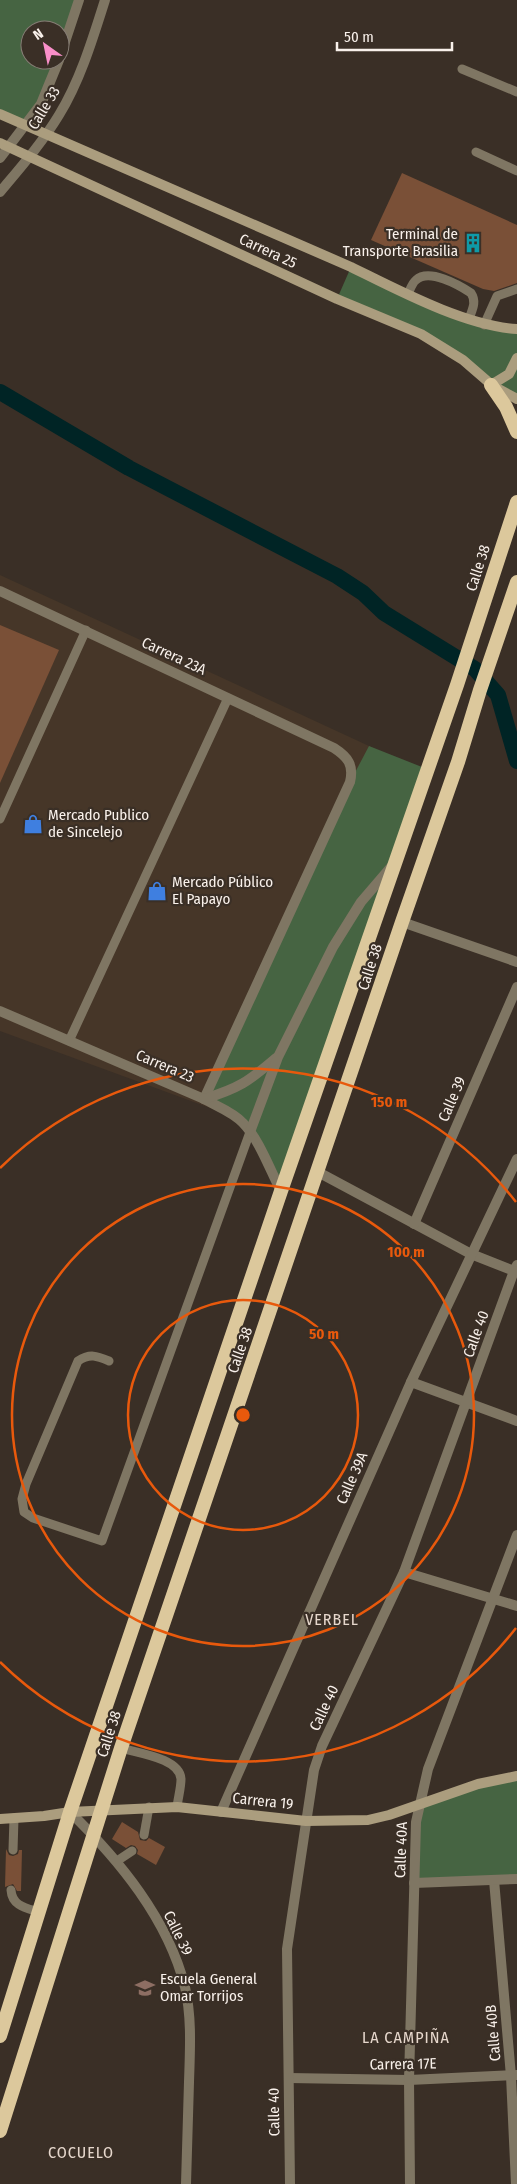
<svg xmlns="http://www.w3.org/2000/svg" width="517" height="2184" font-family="'Fira Sans Condensed',sans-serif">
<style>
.built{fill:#463628}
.green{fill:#466442}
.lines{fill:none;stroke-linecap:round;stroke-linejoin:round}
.canal{stroke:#002425;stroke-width:16}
.building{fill:#7a5037}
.service{stroke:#7f7663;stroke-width:9}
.minor{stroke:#7f7663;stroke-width:10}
.tertiary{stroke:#7f7663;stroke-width:10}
.secondary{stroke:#ab9d7e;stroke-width:10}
.trunk{stroke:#dcc89c;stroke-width:14}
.ring{fill:none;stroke:#e8590c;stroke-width:2.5}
.labels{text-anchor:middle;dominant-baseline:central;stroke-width:4.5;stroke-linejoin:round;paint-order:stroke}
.street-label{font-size:15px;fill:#f9f1eb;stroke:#3a2f26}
.poi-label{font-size:15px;fill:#f9f1eb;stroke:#3a2f26;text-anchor:start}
.neighbourhood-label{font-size:16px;letter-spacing:1px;fill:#e6d7cc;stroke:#3a2f26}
.centre{fill:#e8590c;stroke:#3a2f26;stroke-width:2.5}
.ring-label{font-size:15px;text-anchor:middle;font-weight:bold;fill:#e8590c;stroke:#3a2f26;stroke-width:4.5;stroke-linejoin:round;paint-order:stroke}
</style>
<rect width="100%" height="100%" fill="#3a2f26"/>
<polygon class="built" points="0,575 382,752 213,1109 0,1031"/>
<g class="green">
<polygon points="0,0 79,0 60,57 60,30 30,30 30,60 59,60 26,126 0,114"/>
<polygon points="351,267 469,319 517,329 517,396 442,347 337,299"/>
<polygon points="369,746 427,769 281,1191 250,1132 204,1099 350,782"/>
<polygon points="517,1776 517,1879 414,1883 419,1805"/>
</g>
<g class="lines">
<polyline class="canal" points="0,392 129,468 337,576 363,593 384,613 475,669 498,695 517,761"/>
</g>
<g class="building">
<polygon points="402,173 517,225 517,283 494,291 483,289 371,240"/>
<polygon points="0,625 59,650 0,783"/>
<polygon points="122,1822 138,1832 140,1840 146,1841 149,1838 165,1847 156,1865 137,1854 138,1850 135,1846 131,1845 126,1848 112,1839"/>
<polygon points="6,1849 9,1855 13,1856 18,1854 19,1850 22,1850 21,1891 17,1891 13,1884 5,1887"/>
</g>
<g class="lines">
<g class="service">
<polyline points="462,69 517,92"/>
<polyline points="476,152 517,171"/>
<path d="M408,294C410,290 412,283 416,280C429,268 459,285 471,293C477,302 472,310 469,319"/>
<polyline points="484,325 497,296 517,289"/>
<polyline points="0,819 86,630"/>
<polyline points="69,1041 228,698"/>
<path d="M109,1361C97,1356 90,1353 78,1361L26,1484L22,1499L24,1512L33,1518L102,1541L250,1132"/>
<path d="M121,1748C137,1753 180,1758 181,1779C181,1788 178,1798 177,1807"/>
<polyline points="144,1835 149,1807"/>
<polyline points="13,1850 14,1818"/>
<polyline points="117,1861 132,1851"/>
<path d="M11,1890C12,1906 26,1908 39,1912"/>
</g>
<g class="minor">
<path d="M0,591L334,748C348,757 354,765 350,782L204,1099"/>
<polyline points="402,922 517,962"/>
<path d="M0,1011L204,1099C216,1106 233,1112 243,1123C259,1139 270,1170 281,1191"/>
<path d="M204,1099C239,1088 248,1082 276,1058"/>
<polyline points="250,1132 278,1057 333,947 361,902 391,867"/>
<polyline points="318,1172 471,1254 514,1271 517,1265"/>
<polyline points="414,1224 517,987"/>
<polyline points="411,1382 517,1421"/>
<polyline points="404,1572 517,1606"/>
<polyline points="221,1812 411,1382 517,1159"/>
<polyline points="494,1880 511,2076 516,2184"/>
<polyline points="414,1883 517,1879"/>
<polyline points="289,2078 409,2080 517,2075"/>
<polyline points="290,2184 287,1949 314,1770 322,1746 404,1572 514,1271"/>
<polyline points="410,2184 409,2080 416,1822 428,1769 517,1535"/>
</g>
<g class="tertiary">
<polyline points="60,57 79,0"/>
<polyline points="0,158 41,104 59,60"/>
<path d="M0,192C21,167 42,143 59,115C80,81 93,38 105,0"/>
<path d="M70,1812C119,1860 168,1919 185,1987C192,2018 190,2050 189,2082C188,2116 187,2150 186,2184"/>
</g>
<g class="secondary">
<path d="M0,114L351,267C398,290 465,326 517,329"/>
<polyline points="0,143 337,299 421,334 463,360 493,386 517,399"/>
<polyline points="491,385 509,374 517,358"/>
<polyline points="0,1819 44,1816 70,1812 177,1807 306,1821 368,1820 389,1815 478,1784 517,1776"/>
</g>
<g class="trunk">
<polyline points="491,385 506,407 517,432"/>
<polyline points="0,2036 70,1812 281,1191 457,685 517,502"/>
<polyline points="0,2131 121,1748 402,922 458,762 480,690 517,582"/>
</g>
</g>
<g class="ring">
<circle cx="243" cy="1415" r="115"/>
<circle cx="243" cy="1415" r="231"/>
<path d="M516 1628A346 346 0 0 1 0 1662M0 1168A346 346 0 0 1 516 1202"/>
</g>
<defs>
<symbol id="building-bare" viewBox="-9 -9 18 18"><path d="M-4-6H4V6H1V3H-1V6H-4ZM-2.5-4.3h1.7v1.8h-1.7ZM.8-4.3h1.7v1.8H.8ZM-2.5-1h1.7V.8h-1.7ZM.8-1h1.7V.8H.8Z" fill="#0f9aa8" stroke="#3a2f26" stroke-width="2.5" paint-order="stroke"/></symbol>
<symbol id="shop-bare" viewBox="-9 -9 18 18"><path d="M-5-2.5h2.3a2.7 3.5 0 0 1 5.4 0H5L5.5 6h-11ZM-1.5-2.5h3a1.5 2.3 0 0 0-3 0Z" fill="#3f7fe0" stroke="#3a2f26" stroke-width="2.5" paint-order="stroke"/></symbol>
<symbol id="school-bare" viewBox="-9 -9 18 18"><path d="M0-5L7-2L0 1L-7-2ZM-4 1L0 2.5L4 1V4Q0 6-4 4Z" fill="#8d6e63" stroke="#3a2f26" stroke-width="2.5" paint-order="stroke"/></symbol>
</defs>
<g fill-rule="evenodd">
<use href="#building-bare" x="459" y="229" width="28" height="28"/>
<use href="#shop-bare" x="19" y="810" width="28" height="28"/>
<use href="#shop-bare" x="143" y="877" width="28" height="28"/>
<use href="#school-bare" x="131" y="1974" width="28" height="28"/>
</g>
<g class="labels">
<g class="street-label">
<text transform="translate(44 108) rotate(-59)">Calle 33</text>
<text transform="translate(268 251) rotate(25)">Carrera 25</text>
<text transform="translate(478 568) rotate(-72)">Calle 38</text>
<text transform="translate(174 656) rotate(25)">Carrera 23A</text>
<text transform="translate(370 967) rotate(-72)">Calle 38</text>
<text transform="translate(165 1066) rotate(23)">Carrera 23</text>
<text transform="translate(452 1099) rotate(-67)">Calle 39</text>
<text transform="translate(476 1334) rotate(-70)">Calle 40</text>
<text transform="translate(240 1350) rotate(-71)">Calle 38</text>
<text transform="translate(352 1478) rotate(-66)">Calle 39A</text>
<text transform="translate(324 1708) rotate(-65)">Calle 40</text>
<text transform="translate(109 1734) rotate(-72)">Calle 38</text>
<text transform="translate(263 1801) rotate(6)">Carrera 19</text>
<text transform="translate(401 1850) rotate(-88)">Calle 40A</text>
<text transform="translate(178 1933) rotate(64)">Calle 39</text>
<text transform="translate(493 2033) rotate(-95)">Calle 40B</text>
<text transform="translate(403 2064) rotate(-1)">Carrera 17E</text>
<text transform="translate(274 2112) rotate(-91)">Calle 40</text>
</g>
<g class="poi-label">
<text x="458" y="234" text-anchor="end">Terminal de<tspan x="458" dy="17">Transporte Brasilia</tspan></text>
<text x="48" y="815">Mercado Publico<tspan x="48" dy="17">de Sincelejo</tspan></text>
<text x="172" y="882">Mercado Público<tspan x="172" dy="17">El Papayo</tspan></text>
<text x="160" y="1979">Escuela General<tspan x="160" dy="17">Omar Torrijos</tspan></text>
</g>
<g class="neighbourhood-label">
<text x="332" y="1619">VERBEL</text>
<text x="406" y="2037">LA CAMPIÑA</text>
<text x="81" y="2152">COCUELO</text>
</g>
</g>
<circle cx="243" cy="1415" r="8" class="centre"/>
<g class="ring-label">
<text x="389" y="1107">150 m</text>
<text x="406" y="1257">100 m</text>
<text x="324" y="1339">50 m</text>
</g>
<g transform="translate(45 45) rotate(327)"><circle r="24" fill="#3a2f26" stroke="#867d75"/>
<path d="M0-4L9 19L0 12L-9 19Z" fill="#f98fc9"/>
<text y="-8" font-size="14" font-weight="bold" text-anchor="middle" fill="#f9f1eb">N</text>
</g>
<path d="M337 42v8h115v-8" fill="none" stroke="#f9f1eb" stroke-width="2.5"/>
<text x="344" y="42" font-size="15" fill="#f9f1eb" stroke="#3a2f26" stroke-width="4" paint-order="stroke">50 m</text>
</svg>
